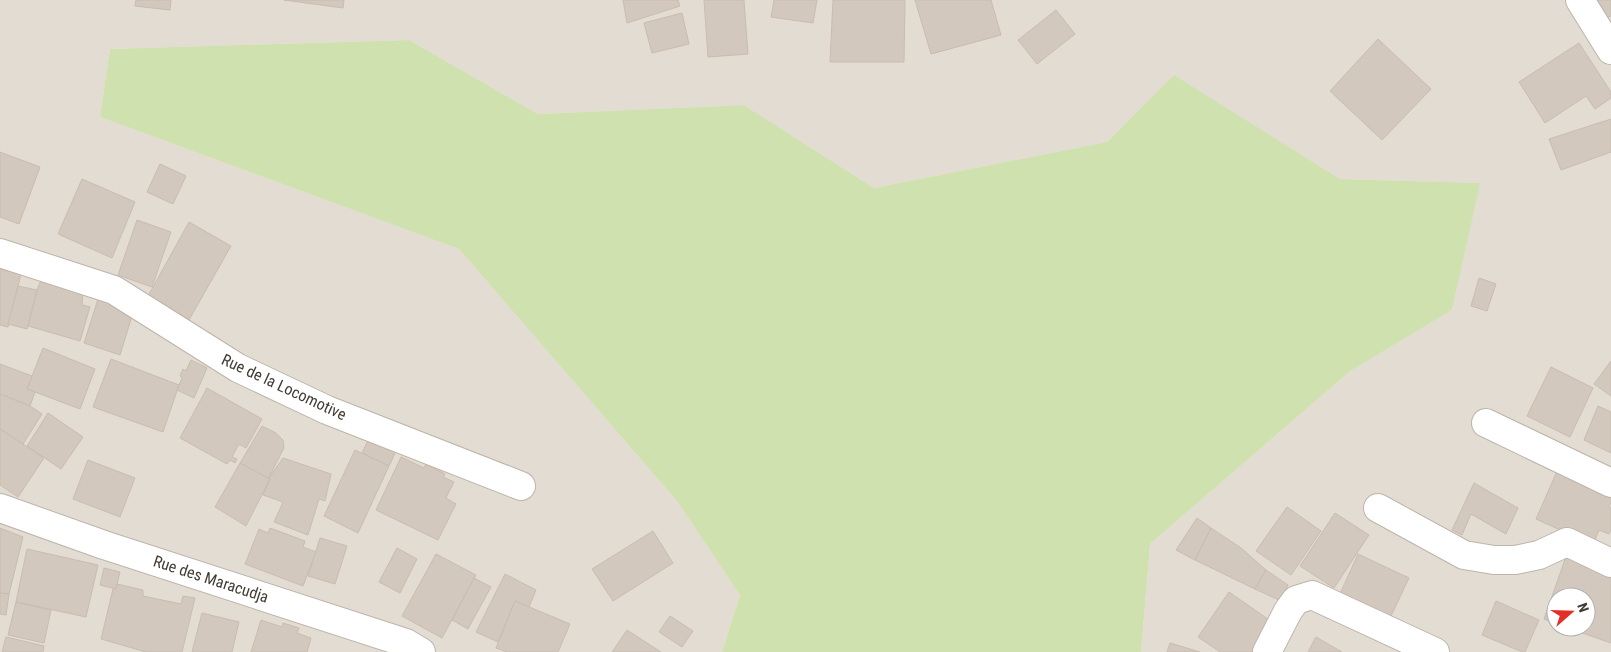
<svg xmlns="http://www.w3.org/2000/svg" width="1611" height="652" font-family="'Roboto Condensed',sans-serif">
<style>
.residential{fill:#e3dcd2;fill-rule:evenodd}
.green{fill:#cfe1af}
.building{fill:#d3c8bd;stroke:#cabcae}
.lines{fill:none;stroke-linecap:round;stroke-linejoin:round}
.minor-casing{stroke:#bdb4aa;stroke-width:30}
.minor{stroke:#fff;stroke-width:28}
.labels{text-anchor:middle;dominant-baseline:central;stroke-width:4;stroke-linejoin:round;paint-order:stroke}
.street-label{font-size:16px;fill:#413b34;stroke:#fff}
</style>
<rect width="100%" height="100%" fill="#f0ebe3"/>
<path class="residential" d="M0,0H1611V652H1141L1150,544L1349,372L1452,310L1479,183L1340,179L1174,76L1107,142L874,188L744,105L538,114L409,40L110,49L100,117L459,249L677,501L740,595L722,652H0ZM1556,597H1586V627H1556Z"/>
<polygon class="green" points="409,40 538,114 744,105 874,188 1107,142 1174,75 1340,179 1480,183 1452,310 1349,372 1150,544 1141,652 722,652 740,595 677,501 459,249 100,117 110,49"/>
<g class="building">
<polygon points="136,0 171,0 170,10 135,6"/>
<polygon points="284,0 344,0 343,8"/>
<polygon points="623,0 678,0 680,6 627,23"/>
<polygon points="704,0 744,0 748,54 708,57"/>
<polygon points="774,0 817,0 813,23 771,17"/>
<polygon points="833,0 905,0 904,62 830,62"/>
<polygon points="915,0 991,0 1001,35 931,54"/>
<polygon points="1597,0 1611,0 1611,16 1604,19"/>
<polygon points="1056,10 1075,34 1037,64 1018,40"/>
<polygon points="682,13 689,44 652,53 644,23"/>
<polygon points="1378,39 1431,89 1382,140 1330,91"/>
<polygon points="1579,43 1611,92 1611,98 1595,109 1586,96 1545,123 1519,82"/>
<polygon points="1611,119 1611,152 1561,170 1549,139"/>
<polygon points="0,152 40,167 19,224 0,217"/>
<polygon points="160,164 186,176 173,204 147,192"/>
<polygon points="82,179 135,202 112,258 58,234"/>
<polygon points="137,220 171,232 152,287 118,275"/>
<polygon points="189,222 231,246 189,320 148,296"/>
<polygon points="0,269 21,274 8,327 0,325"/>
<polygon points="1479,278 1496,284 1487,311 1471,306"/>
<polygon points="41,280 83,291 82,305 90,307 80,341 28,326 37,290"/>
<polygon points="18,286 37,290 27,329 8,324"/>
<polygon points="98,299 122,308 122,313 132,316 120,355 84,343"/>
<polygon points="43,348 95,369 80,409 27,389"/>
<polygon points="111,359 179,385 163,432 93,407"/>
<polygon points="191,360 207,368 194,398 177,390 182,378 180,376 183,369 186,371"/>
<polygon points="1611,361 1611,396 1594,384"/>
<polygon points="0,364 32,376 27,389 35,392 30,406 0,394"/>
<polygon points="1551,367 1593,388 1570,437 1527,416"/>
<polygon points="207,388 262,419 246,448 239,444 232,457 237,459 235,463 230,460 227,464 180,438"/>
<polygon points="0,394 30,406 42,414 23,444 0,429"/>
<polygon points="1598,406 1611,412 1611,453 1584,440"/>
<polygon points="48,413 83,437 61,469 27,446"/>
<polygon points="262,426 276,433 283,440 284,448 268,479 240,463"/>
<polygon points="0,429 44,458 18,497 0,485"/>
<polygon points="371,434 398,447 389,466 362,453"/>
<polygon points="355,450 389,466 358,533 324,516"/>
<polygon points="401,457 424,468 426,464 445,474 443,477 454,482 446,498 456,504 438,540 376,510"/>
<polygon points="283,458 331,474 325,501 319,499 308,535 274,522 283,502 263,495 270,479 268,479"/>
<polygon points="88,460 135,478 120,517 73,499"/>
<polygon points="240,463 270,479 246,526 215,507"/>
<polygon points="1558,469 1611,492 1611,502 1609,507 1611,508 1611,530 1609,534 1599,530 1593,545 1536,519"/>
<polygon points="1474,483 1518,508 1506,534 1471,514 1462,535 1452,530"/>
<polygon points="1287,507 1321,531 1291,575 1256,551"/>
<polygon points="1335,513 1369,535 1334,588 1300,566"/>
<polygon points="1197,518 1211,528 1195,560 1176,550"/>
<polygon points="0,528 23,537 9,594 0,593"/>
<polygon points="270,528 305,541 303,547 316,552 303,586 245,564 259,529 268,533"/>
<polygon points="1211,528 1241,548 1266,570 1255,589 1195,560"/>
<polygon points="653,531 673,563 613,601 592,569"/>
<polygon points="320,538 347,546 335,584 308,576"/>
<polygon points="397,548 417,559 400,593 379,582"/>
<polygon points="27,549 98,565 86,617 16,602"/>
<polygon points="1568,551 1611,566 1611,643 1565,627 1586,627 1586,597 1556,597 1556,624 1544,619"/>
<polygon points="436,554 476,575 442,638 402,616"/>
<polygon points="1358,554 1409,578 1390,618 1340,594"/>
<polygon points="104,568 120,572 116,589 100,585"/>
<polygon points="1266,570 1288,585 1281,601 1255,589"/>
<polygon points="505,574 536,590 529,607 515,601 498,642 476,632"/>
<polygon points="474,578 491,587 468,629 452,620"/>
<polygon points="117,584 143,590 143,596 181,604 183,596 195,598 182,652 146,652 101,639 113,589 116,589"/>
<polygon points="1229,592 1275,624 1256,652 1220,652 1198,637"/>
<polygon points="0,593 9,594 6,615 0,614"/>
<polygon points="515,601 570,624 558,652 507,652 496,648"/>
<polygon points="1496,601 1539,620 1525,652 1522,652 1482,635"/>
<polygon points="16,602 51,610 44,643 8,635"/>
<polygon points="202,613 239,622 232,652 192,652"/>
<polygon points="670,616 693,631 682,647 659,632"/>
<polygon points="261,620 282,627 283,623 299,628 297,633 311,638 307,652 251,652"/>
<polygon points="627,630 661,652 612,652"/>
<polygon points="6,637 44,646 43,652 2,652"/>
<polygon points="1316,637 1342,652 1308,652"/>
<polygon points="1170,643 1200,652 1167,652"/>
</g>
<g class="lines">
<defs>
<g id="minor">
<polyline points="1580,0 1611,50"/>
<polyline points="0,253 114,290 238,368 327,410 521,486"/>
<polyline points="1486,423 1611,483"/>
<polyline points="0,508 104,545 406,643 421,652"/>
<polyline points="1378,508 1464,555 1494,560 1515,560 1539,555 1567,542 1611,563"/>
<polyline points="1267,652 1288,611 1296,600 1312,595 1435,652"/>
</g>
</defs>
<use href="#minor" class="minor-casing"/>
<use href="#minor" class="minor"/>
</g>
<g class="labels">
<g class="street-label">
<text transform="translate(284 387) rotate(25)">Rue de la Locomotive</text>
<text transform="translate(211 579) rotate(18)">Rue des Maracudja</text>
</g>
</g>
<g transform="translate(1571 612) rotate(70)"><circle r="24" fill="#ffffff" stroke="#b3b1ae"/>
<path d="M0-4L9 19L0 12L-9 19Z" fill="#e52f25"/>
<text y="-8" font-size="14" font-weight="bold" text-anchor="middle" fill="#413b34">N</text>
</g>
</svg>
